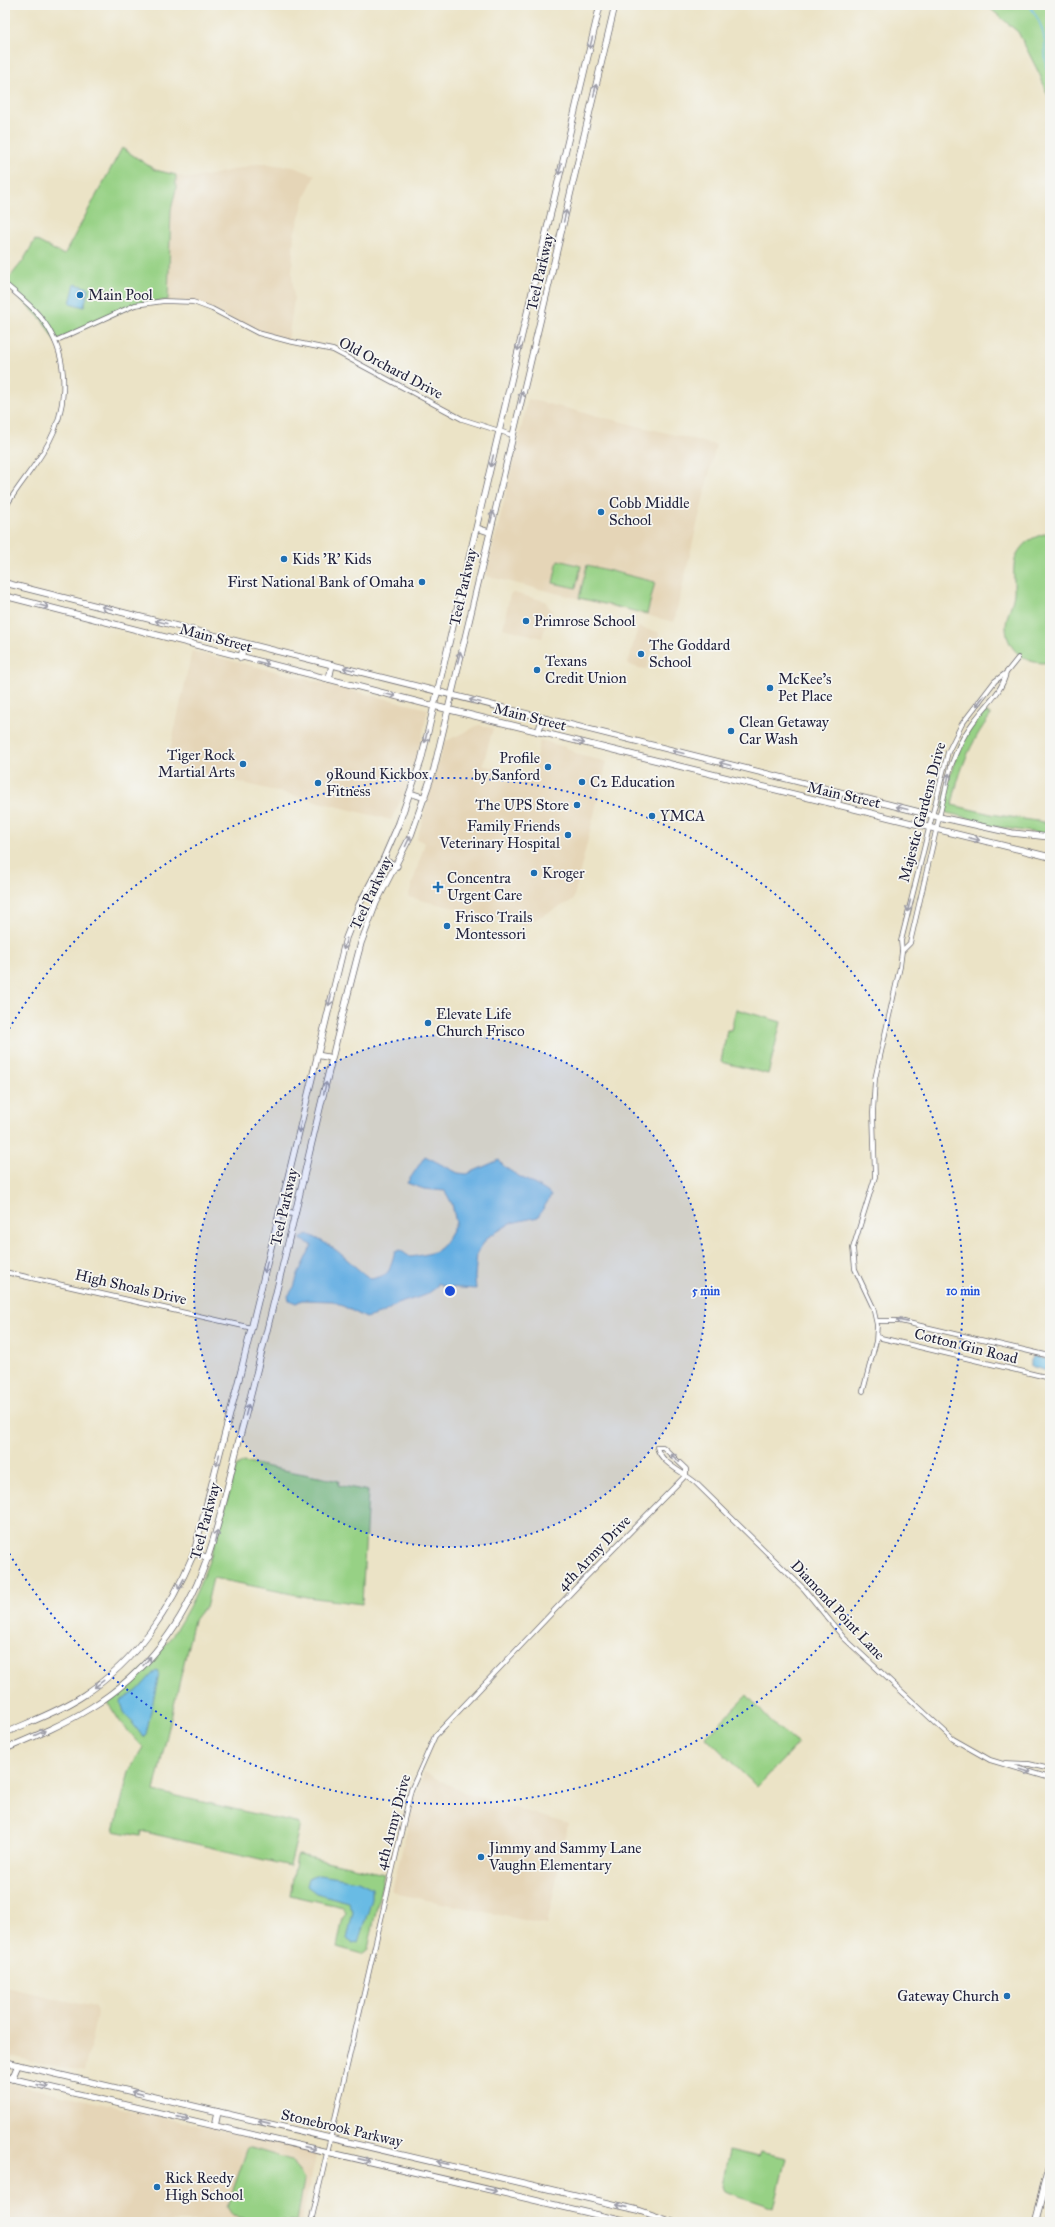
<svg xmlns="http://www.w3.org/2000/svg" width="1055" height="2227" font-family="'IM FELL Great Primer',serif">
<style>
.built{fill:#e5d5b7}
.green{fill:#97d185;stroke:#5c7a60}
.water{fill:#69bbe4;stroke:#466e90}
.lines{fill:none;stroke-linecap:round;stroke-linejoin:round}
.stream{stroke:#69bbe4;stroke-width:1.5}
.minor-casing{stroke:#68666c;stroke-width:5.5}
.major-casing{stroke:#68666c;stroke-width:7}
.minor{stroke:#fff;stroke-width:4}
.major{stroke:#fff;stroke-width:5.5}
.oneway{stroke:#9c9ca7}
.ring{fill:none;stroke:#1d4ed8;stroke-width:2;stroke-dasharray:2 4}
.poi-dot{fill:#1f6fb2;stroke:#f6f6f2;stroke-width:1.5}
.labels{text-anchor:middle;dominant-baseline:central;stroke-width:3.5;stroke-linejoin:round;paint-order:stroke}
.street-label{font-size:15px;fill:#22223b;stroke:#f6f6f2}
.poi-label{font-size:15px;fill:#22223b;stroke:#f6f6f2;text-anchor:start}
.centre{fill:#1d4ed8;stroke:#f6f6f2;stroke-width:2}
.ring-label{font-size:12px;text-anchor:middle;font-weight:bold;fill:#1d4ed8;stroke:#f6f6f2;stroke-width:3.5;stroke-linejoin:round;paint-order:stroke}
</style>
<rect width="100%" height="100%" fill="#f6f6f2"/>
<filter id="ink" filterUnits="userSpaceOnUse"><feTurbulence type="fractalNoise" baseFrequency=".025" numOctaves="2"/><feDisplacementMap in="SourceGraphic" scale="8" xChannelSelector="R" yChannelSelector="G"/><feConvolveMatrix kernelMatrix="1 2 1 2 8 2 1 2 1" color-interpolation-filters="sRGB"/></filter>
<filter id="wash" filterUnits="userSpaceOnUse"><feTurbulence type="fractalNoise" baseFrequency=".012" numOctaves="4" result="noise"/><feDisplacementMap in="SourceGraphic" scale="16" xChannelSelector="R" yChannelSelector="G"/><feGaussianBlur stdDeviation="0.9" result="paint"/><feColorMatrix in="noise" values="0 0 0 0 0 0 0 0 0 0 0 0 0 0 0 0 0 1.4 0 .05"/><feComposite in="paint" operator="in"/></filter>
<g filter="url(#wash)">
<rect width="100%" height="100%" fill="#ebe3c6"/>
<g class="built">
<polygon points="261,163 293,167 315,175 305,197 294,235 292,272 294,300 288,341 258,333 212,309 193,302 168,300 171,210 176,189 176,175 189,178 211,175"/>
<polygon points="528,399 716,445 674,622 486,576"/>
<polygon points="514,593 545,601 552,612 549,614 542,638 503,628 510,594"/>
<polygon points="638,627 658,632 660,635 657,645 654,645 646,670 629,665 628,663"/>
<polygon points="192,651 428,709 421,742 404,794 391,820 167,764"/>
<polygon points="479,725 493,728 483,765 531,778 540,740 565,747 579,755 607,762 573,900 524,925 408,897 425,843 417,839 444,742"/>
<polygon points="424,1772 465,1793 568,1824 547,1925 398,1894 392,1890 414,1802"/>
<polygon points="5,1987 94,2007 96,2010 97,2014 84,2072 5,2055"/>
<polygon points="5,2082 317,2152 301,2222 5,2222"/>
</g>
<g class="green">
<polygon points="986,5 1050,5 1050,101 1040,75 1018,32"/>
<polygon points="122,148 155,170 176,175 176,189 171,210 168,300 135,305 55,341 43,321 5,283 23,261 35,240 64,255"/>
<path d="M1044,534H1050V662C1028,667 1006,650 1006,627C1006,615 1013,604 1014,593C1015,578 1010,561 1021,548C1027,540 1035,537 1044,534Z"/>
<polygon points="558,560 581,566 576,588 553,583"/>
<polygon points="587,565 655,582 647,614 579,598"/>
<path d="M985,712L991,715C970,743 959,770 952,805L991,814L1050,823V835L986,825L969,818L947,813L943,808C947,780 961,730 985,712Z"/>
<polygon points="736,1009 781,1022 768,1074 721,1062 727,1030 731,1030"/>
<path d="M243,1462L339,1481L338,1485L368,1491L362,1604L307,1597L213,1578L206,1608L201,1611L194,1620L154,1791L300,1824L290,1866L141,1831L140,1836L114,1831L129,1771L143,1747L121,1723L108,1703C128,1684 156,1659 171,1637C206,1586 221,1526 236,1467Z"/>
<polygon points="747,1695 771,1722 798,1744 757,1787 706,1737"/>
<polygon points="299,1855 384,1874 368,1949 362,1954 337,1947 343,1918 346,1913 343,1907 290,1895 297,1856"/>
<polygon points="248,2147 291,2160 304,2180 297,2222 256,2221 233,2216 227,2207"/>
<polygon points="729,2150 759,2157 761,2152 786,2158 774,2208 724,2191 722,2185"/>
</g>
<g class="water">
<polygon points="75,284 89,288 84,307 70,303"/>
<path d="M425,1156L458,1173L467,1174L499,1160C506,1174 548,1188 551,1196L538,1217L511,1223L487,1238L477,1253L475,1277L476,1289L446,1287L438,1283L437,1287L426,1295L397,1304L383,1313L366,1318L333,1301L302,1300L296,1303L289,1300L288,1296L294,1287L298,1274L312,1245L300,1239L308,1234C320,1240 332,1246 342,1255C352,1263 360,1272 371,1279C393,1274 388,1271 395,1252L400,1250L410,1257C440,1253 442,1250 456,1223L452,1204L445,1191L424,1189L407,1183Z"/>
<polygon points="1034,1356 1050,1361 1050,1372 1031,1366 1031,1360"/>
<polygon points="156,1670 159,1671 158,1679 146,1734 143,1737 124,1712 121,1703 122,1700 137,1691"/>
<polygon points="319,1875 358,1881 372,1888 372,1900 358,1942 352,1943 347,1939 353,1912 349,1902 316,1893 307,1886 309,1878"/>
</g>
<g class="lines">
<path class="stream" d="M1028,5C1038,15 1045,33 1045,47C1046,59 1044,67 1050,77"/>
</g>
</g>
<g filter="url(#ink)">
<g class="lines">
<defs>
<g id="minor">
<path d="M5,284C23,299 42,314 52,335C69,367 66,411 49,442C37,465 18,485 5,508"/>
<polyline points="55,341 135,305 164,301 193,302 212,309 258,333 288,341 333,350 462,419 512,435"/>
<path d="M902,951L910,943L951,766C956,752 961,739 970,727C981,709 1002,694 1006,673"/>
<polyline points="5,1272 252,1328"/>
<polyline points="877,1321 900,1321 1050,1356"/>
<polyline points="877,1337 1050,1378"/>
<polyline points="863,1391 876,1341 877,1325 873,1307 855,1269 853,1248 875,1177 873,1113 875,1079 900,967 902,951 901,941 948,752 962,724 995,681 1006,673 1018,658"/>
<path d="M686,1475V1469L663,1447H657C660,1463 685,1473 696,1483L804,1589L844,1638L953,1739L990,1760L1050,1778"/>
<polyline points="1005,1763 1029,1764 1050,1769"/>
<polyline points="311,2222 411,1790 435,1736 585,1578 686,1475"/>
</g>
<g id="major">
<polyline points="477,528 489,532"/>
<polyline points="5,583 939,817 1012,833 1050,837"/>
<polyline points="5,596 434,706 1050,857"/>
<polyline points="241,658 244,644"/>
<polyline points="329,679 332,665"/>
<polyline points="538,732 543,718"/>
<polyline points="410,793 425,798"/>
<polyline points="837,806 840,793"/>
<polyline points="383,860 397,866"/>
<polyline points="317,1055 332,1058"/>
<polyline points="280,1210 295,1214"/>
<polyline points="194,1553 209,1558"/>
<path d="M5,1733C32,1721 60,1711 84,1695C137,1660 170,1610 194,1553L241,1371L346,938L359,905L383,860L399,823L421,761L600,5"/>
<path d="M5,1749C69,1722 117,1701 161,1645C214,1577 222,1501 244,1421C286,1262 319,1102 361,943L376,903L411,835L434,769L615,5"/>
<polyline points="5,2062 638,2210 673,2222"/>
<polyline points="5,2077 628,2222"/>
<polyline points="12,2079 18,2065"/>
<polyline points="215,2126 218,2112"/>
<polyline points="1035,2222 1050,2166"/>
<polyline points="1047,2222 1050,2213"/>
</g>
</defs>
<use href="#minor" class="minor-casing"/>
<use href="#major" class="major-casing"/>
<use href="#minor" class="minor"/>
<use href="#major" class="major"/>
</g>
<defs><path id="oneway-shaft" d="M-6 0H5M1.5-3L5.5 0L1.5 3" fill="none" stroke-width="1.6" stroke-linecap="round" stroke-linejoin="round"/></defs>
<g class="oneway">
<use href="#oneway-shaft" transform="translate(591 43) rotate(104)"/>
<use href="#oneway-shaft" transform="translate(595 90) rotate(-77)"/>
<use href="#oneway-shaft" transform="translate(560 169) rotate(103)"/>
<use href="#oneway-shaft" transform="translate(565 216) rotate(-77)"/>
<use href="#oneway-shaft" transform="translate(519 345) rotate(103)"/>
<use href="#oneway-shaft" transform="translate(521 397) rotate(-76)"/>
<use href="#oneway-shaft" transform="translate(492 461) rotate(103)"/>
<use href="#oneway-shaft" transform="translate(492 517) rotate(-76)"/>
<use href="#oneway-shaft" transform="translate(43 606) rotate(14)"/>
<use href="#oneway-shaft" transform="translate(107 608) rotate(-166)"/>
<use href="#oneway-shaft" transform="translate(161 622) rotate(-166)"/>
<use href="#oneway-shaft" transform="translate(459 657) rotate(-76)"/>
<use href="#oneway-shaft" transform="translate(263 663) rotate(14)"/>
<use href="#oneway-shaft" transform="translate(349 669) rotate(-166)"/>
<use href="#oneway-shaft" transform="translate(390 695) rotate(14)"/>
<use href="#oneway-shaft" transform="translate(475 701) rotate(-166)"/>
<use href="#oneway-shaft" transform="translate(980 701) rotate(127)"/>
<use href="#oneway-shaft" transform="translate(426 737) rotate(103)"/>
<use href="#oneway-shaft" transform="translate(579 742) rotate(14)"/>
<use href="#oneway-shaft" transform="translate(678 752) rotate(-166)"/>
<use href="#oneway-shaft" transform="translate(725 764) rotate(-165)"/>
<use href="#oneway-shaft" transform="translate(948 779) rotate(-77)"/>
<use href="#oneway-shaft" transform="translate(902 808) rotate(-166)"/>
<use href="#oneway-shaft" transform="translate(974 839) rotate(14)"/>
<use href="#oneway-shaft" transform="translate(408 841) rotate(-65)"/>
<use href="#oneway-shaft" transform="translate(909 906) rotate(104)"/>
<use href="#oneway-shaft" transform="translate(345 944) rotate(106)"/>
<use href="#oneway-shaft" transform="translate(330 1000) rotate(104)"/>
<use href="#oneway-shaft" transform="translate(325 1088) rotate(-77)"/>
<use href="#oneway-shaft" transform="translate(300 1127) rotate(103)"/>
<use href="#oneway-shaft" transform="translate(266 1267) rotate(103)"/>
<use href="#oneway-shaft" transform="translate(902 1321) rotate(-169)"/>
<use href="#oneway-shaft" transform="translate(247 1410) rotate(-75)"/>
<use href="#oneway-shaft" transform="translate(675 1458) rotate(-136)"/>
<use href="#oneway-shaft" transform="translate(218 1460) rotate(104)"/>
<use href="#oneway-shaft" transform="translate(216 1536) rotate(-76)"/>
<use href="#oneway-shaft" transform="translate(181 1584) rotate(118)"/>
<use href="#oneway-shaft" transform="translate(147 1661) rotate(-50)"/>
<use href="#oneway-shaft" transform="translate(99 1684) rotate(142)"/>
<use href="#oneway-shaft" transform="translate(40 1733) rotate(-25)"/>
<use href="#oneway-shaft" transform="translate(1025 1771) rotate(17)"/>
<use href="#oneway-shaft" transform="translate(43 2086) rotate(13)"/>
<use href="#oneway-shaft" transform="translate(137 2093) rotate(-167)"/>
<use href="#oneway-shaft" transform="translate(183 2118) rotate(13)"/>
<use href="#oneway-shaft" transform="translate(264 2122) rotate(-167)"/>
<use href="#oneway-shaft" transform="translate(310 2148) rotate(13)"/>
<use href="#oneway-shaft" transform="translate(364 2160) rotate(13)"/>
<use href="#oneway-shaft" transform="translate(442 2163) rotate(-167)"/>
<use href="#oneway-shaft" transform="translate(491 2190) rotate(13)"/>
<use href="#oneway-shaft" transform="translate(622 2206) rotate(-167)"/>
</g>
</g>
<circle cx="450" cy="1291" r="256" fill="#1d4ed8" fill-opacity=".12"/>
<g class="ring">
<circle cx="450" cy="1291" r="256"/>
<path d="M6 1034A513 513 0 1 1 6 1548"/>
</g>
<g class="poi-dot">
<circle cx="80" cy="295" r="4"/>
<circle cx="601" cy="512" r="4"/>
<circle cx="284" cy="559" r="4"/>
<circle cx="422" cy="582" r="4"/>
<circle cx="526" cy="621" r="4"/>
<circle cx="641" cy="654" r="4"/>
<circle cx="537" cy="670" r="4"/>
<circle cx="770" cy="688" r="4"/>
<circle cx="731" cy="731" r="4"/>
<circle cx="243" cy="764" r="4"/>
<circle cx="548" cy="767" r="4"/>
<circle cx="582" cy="782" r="4"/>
<circle cx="318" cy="783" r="4"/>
<circle cx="577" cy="805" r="4"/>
<circle cx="652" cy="816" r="4"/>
<circle cx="568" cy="835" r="4"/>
<circle cx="534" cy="873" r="4"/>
<path d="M436 881h4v4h4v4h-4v4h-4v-4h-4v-4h4z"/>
<circle cx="447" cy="926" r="4"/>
<circle cx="428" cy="1023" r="4"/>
<circle cx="481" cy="1857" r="4"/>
<circle cx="1007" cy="1996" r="4"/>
<circle cx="157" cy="2187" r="4"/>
</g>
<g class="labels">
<g class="street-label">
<text transform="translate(540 272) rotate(-77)">Teel Parkway</text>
<text transform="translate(391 368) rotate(28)">Old Orchard Drive</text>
<text transform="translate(463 587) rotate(-77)">Teel Parkway</text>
<text transform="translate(216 638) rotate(15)">Main Street</text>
<text transform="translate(530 717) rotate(14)">Main Street</text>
<text transform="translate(844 795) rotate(13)">Main Street</text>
<text transform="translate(922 812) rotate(-75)">Majestic Gardens Drive</text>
<text transform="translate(371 893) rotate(-65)">Teel Parkway</text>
<text transform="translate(284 1207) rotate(-77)">Teel Parkway</text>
<text transform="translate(131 1287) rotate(13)">High Shoals Drive</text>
<text transform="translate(966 1346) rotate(14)">Cotton Gin Road</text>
<text transform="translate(205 1521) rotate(-75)">Teel Parkway</text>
<text transform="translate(594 1553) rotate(-46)">4th Army Drive</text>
<text transform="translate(838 1610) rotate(47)">Diamond Point Lane</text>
<text transform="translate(393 1822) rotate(-75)">4th Army Drive</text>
<text transform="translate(342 2128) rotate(13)">Stonebrook Parkway</text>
</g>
<g class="poi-label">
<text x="88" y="295">Main Pool</text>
<text x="609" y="503">Cobb Middle<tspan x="609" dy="17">School</tspan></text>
<text x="292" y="559">Kids 'R' Kids</text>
<text x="414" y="582" text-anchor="end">First National Bank of Omaha</text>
<text x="534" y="621">Primrose School</text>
<text x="649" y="645">The Goddard<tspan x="649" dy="17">School</tspan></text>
<text x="545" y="661">Texans<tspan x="545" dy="17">Credit Union</tspan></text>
<text x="778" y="679">McKee's<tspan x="778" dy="17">Pet Place</tspan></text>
<text x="739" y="722">Clean Getaway<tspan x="739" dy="17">Car Wash</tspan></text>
<text x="235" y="755" text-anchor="end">Tiger Rock<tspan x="235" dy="17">Martial Arts</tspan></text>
<text x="540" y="758" text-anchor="end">Profile<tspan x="540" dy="17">by Sanford</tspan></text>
<text x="326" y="774">9Round Kickbox<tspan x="326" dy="17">Fitness</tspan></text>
<text x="590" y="782">C2 Education</text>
<text x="569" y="805" text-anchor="end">The UPS Store</text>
<text x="660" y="816">YMCA</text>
<text x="560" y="826" text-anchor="end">Family Friends<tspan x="560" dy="17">Veterinary Hospital</tspan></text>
<text x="542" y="873">Kroger</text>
<text x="447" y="878">Concentra<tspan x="447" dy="17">Urgent Care</tspan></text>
<text x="455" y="917">Frisco Trails<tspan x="455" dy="17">Montessori</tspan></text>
<text x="436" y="1014">Elevate Life<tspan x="436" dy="17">Church Frisco</tspan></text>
<text x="489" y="1848">Jimmy and Sammy Lane<tspan x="489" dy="17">Vaughn Elementary</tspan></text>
<text x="999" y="1996" text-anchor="end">Gateway Church</text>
<text x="165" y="2178">Rick Reedy<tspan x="165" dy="17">High School</tspan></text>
</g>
</g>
<circle cx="450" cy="1291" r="6" class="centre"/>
<g class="ring-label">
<text x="706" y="1295">5 min</text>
<text x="963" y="1295">10 min</text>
</g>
<rect width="1055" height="2227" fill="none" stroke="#f6f6f2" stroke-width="20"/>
</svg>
